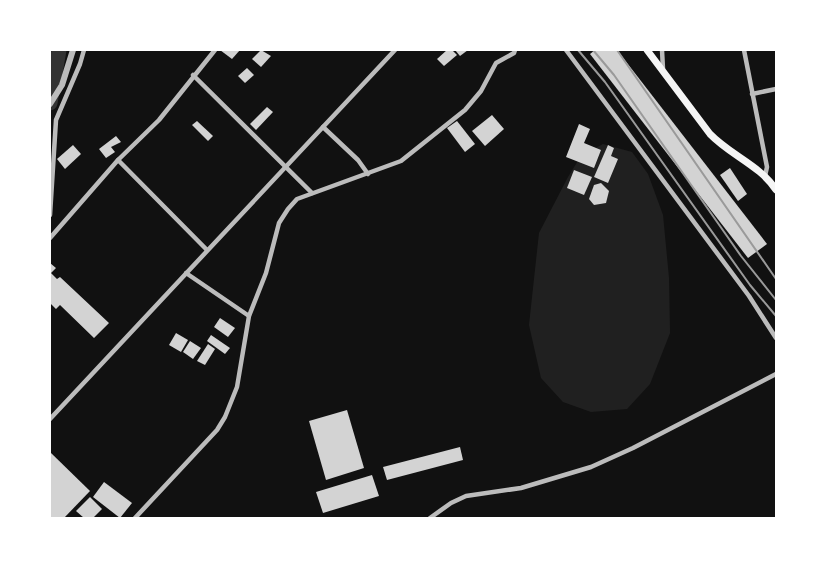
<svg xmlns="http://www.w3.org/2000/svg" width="826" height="568" font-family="Mulish,sans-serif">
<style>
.green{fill:#202020}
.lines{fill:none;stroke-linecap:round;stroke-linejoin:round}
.river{stroke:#333;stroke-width:15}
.building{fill:#d3d3d3}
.minor{stroke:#bcbcbc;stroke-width:4.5}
.tertiary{stroke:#bcbcbc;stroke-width:6}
.secondary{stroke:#f5f5f5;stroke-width:7}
.rail{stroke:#9a9a9a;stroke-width:2}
</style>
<rect width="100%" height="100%" fill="#111"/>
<polygon class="green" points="603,144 632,152 648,174 663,215 669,278 670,333 650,384 627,409 591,412 563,402 541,378 529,325 539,233 568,177 581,156"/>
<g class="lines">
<polyline class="river" points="50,103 59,50"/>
</g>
<g class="building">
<polygon points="220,50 240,50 232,59"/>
<polygon points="261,50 271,56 261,67 252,59"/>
<polygon points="447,50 452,50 457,55 444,66 437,59"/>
<polygon points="455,50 468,50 460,56"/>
<polygon points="595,50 617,50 767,244 748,258 590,54"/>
<polygon points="247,68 254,75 245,83 238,76"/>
<polygon points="267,107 273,112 256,130 250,124"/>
<polygon points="492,115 504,129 485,146 472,131"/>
<polygon points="197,121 213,136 208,141 192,125"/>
<polygon points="457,121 475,144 465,152 447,128"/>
<polygon points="579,124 590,129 584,143 601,150 594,168 566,157"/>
<polygon points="116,136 121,142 111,147 115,152 106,158 99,149"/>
<polygon points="73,145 81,154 65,169 57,159"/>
<polygon points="608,145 614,148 611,156 618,159 608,183 594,177"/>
<polygon points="730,168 747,194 738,201 720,175"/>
<polygon points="574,170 592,177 584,195 567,188"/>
<polygon points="601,183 609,191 606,203 594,205 589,199 594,185"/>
<polygon points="50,263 56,268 51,273 57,279 60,277 109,323 94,338 60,305 56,309 50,303"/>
<polygon points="220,318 235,328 228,337 214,327"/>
<polygon points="176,333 188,340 181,352 169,345"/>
<polygon points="211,335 230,348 225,354 207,341"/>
<polygon points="190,341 201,348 193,359 183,352"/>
<polygon points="208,344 215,349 205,365 197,361"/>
<polygon points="347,410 364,468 326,480 309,421"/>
<polygon points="460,447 463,460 387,480 383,467"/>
<polygon points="50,452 90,491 64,518 50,518"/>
<polygon points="372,475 379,496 323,513 316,492"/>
<polygon points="104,482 132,503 120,518 93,497"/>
<polygon points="90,497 102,509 93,518 84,518 76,511"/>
</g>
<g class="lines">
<g class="minor">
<polyline points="566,50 749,296 776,338"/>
<polyline points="662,50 663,69"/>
<polyline points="744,50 767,167 765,176"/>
<polyline points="193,75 312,193"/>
<polyline points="752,94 776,89"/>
<polyline points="323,127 358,160 368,174"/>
<polyline points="118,160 207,250"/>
<polyline points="50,215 56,120 80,64 84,50"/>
<polyline points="50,238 118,160 159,120 215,50"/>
<polyline points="186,273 249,316"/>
<polyline points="50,419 395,50"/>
<polyline points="135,518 217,430 225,417 237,387 249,316 266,273 279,223 288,209 297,199 401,161 465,110 481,91 496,63 514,53 515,50"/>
<polyline points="430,518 451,503 466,496 521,488 591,467 633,448 776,374"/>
</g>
<polyline class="tertiary" points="50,104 62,85 73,50"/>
<path class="secondary" d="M647,50L710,134C730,155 761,166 776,190"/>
<g class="rail">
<polyline points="578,50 605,82 750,285 776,316"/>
<polyline points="593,50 614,75 741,256 776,300"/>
<polyline points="617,50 776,279"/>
</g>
</g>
<rect width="826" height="568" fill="none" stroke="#ffffff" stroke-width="102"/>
</svg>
